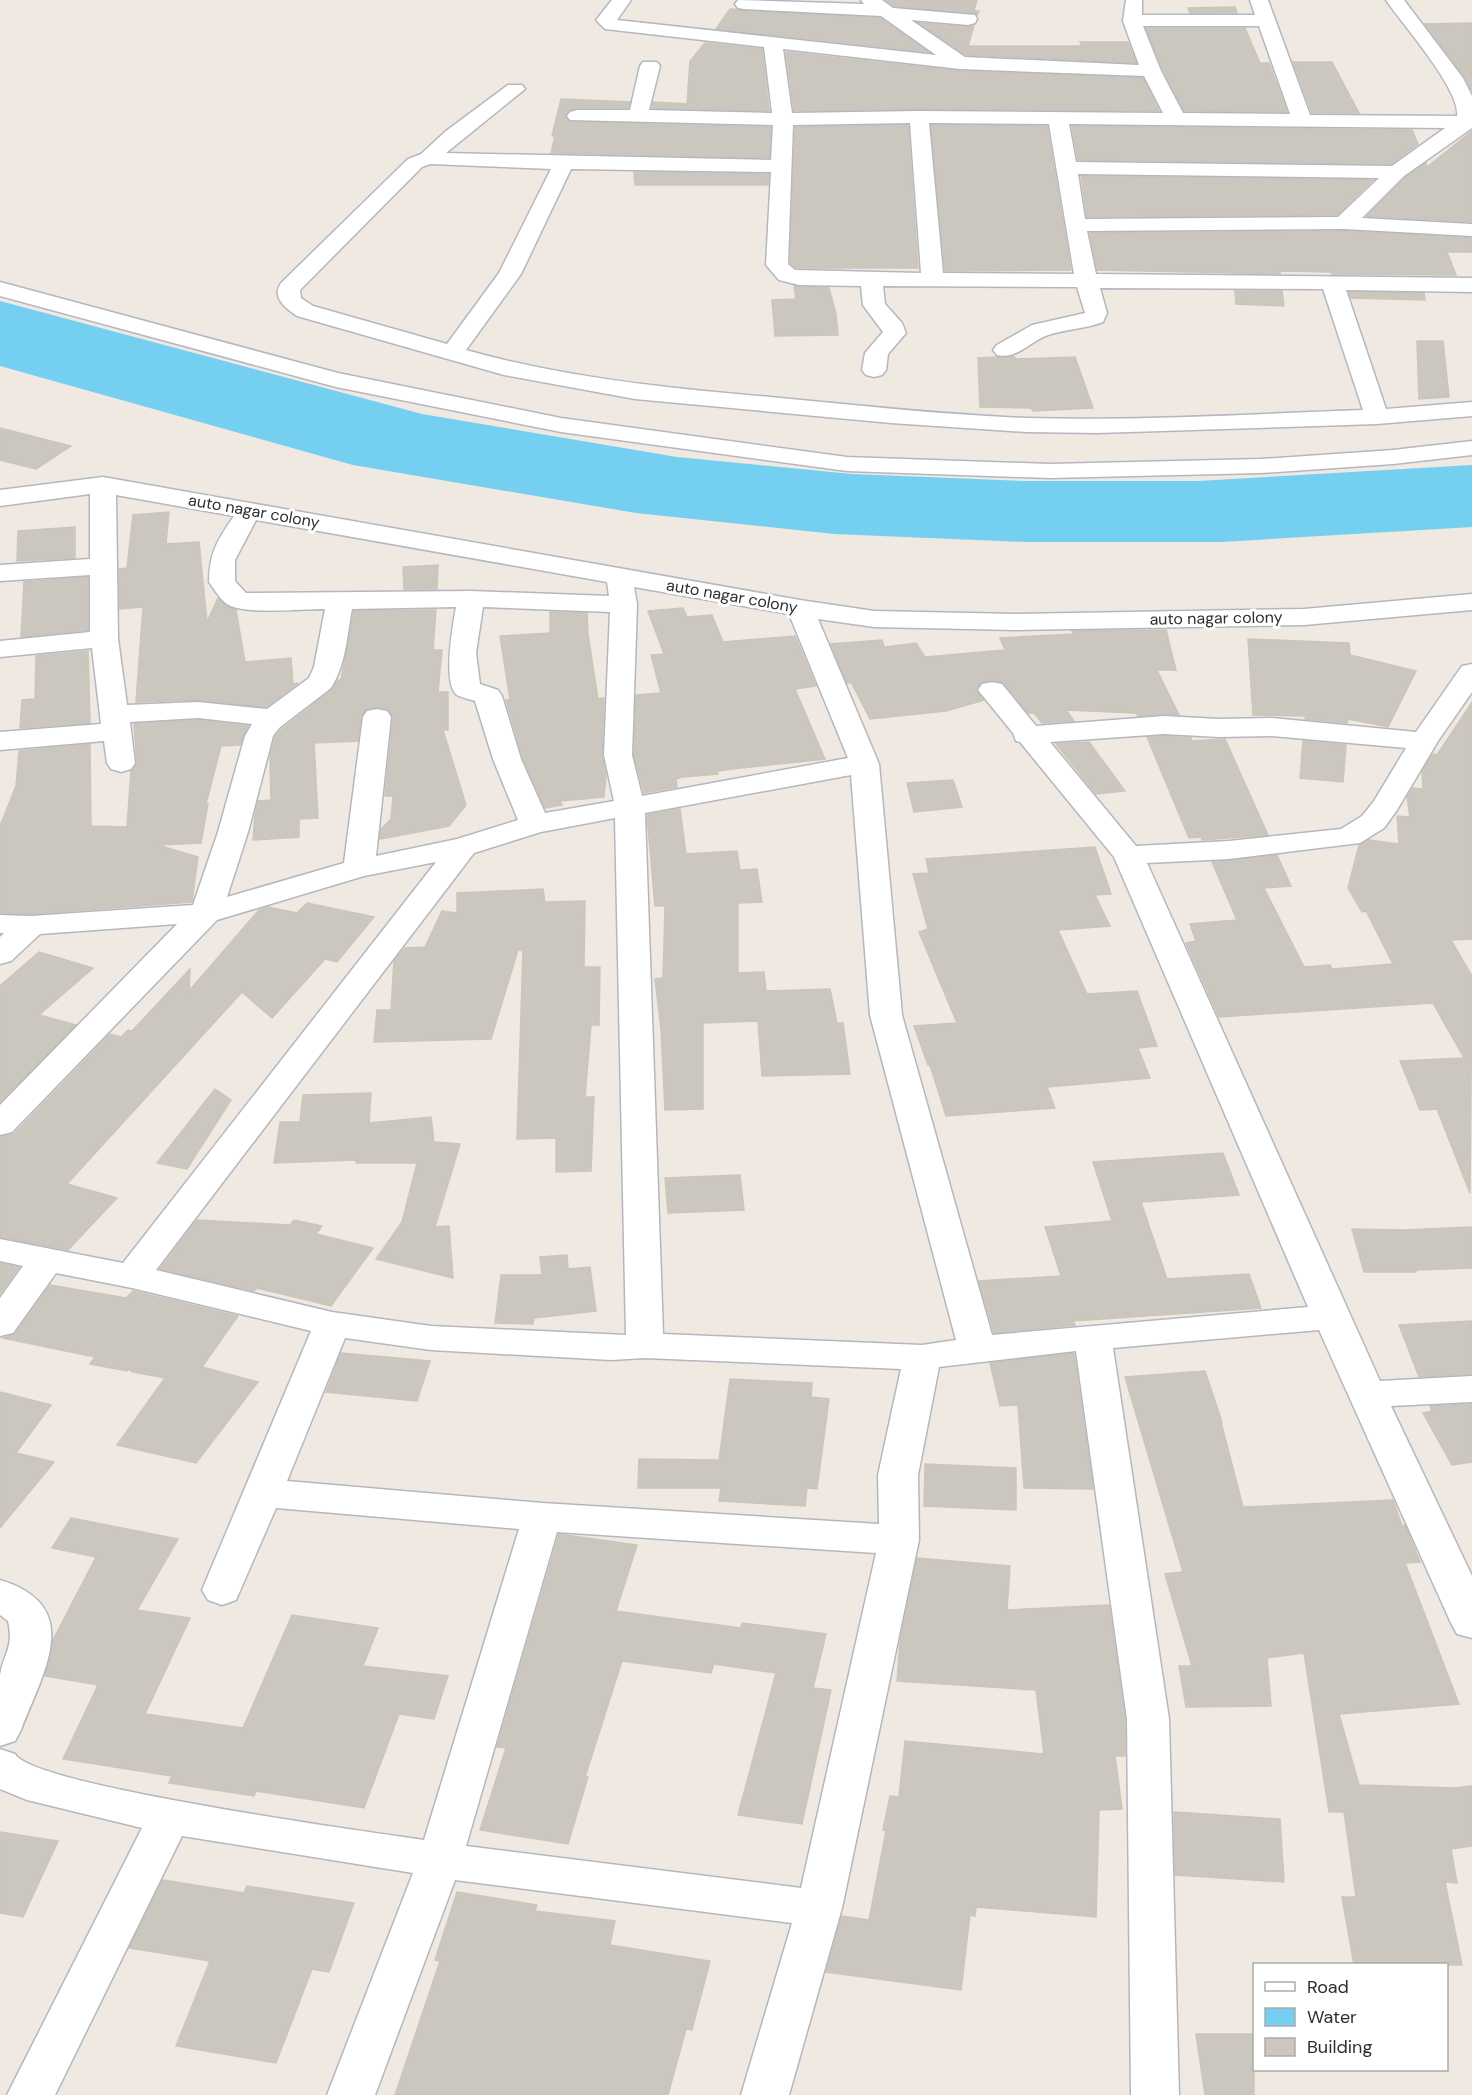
<svg xmlns="http://www.w3.org/2000/svg" width="1472" height="2095" font-family="'DM Sans',sans-serif">
<style>
.water{fill:#75cff0}
.building{fill:#cbc7bf;stroke:#cbc5ba;stroke-width:1.5}
.lines{fill:none;stroke-linecap:round;stroke-linejoin:round}
.minor-casing{stroke:#b4b7c1;stroke-width:3}
.minor{fill:#fff;fill-rule:evenodd}
.labels{text-anchor:middle;dominant-baseline:central;stroke-width:6;stroke-linejoin:round;paint-order:stroke}
.far-street-label{font-size:16px;fill:#2e2e2e;stroke:#fff}
</style>
<rect width="100%" height="100%" fill="#efe9e1"/>
<polygon class="water" points="0,301 422,414 677,457 852,474 1023,481 1198,481 1472,465 1472,527 1221,542 1027,542 834,534 636,513 353,465 0,366"/>
<g class="building">
<polygon points="886,0 977,0 974,11 979,11 977,15 894,6"/>
<polygon points="1235,7 1237,13 1190,13 1188,8"/>
<polygon points="730,9 880,18 928,52 716,29"/>
<polygon points="919,23 968,27 974,26 968,46 1082,46 1080,42 1128,42 1136,63 966,55"/>
<polygon points="1472,23 1472,91 1465,77 1425,24"/>
<polygon points="1146,28 1245,28 1260,63 1269,63 1287,112 1184,111 1163,70"/>
<polygon points="705,43 762,49 769,111 652,108 653,102 687,104 690,61"/>
<polygon points="786,52 960,71 1143,78 1159,111 919,109 794,111"/>
<polygon points="1293,62 1332,62 1359,113 1312,113"/>
<polygon points="561,99 630,102 628,108 577,108 569,110 565,116 570,122 771,127 769,158 551,153 555,136 552,136"/>
<polygon points="908,125 918,268 796,268 790,263 795,127"/>
<polygon points="931,125 1047,126 1071,270 945,271"/>
<polygon points="1072,126 1412,130 1418,144 1391,164 1078,160"/>
<polygon points="1472,131 1472,222 1367,216 1405,178 1426,163 1427,167"/>
<polygon points="634,172 769,174 768,185 635,185"/>
<polygon points="1081,176 1373,180 1337,215 1087,217"/>
<polygon points="1344,231 1472,238 1472,252 1447,252 1456,275 1332,274 1331,272 1280,271 1280,274 1097,270 1090,233"/>
<polygon points="794,286 829,288 836,314 838,335 775,336 772,300 796,299"/>
<polygon points="1235,291 1282,291 1284,306 1236,304"/>
<polygon points="1349,292 1424,293 1425,300 1351,298"/>
<polygon points="1417,341 1443,341 1449,397 1419,399"/>
<polygon points="1014,356 1016,359 1075,357 1093,408 1033,411 1031,408 980,407 978,358"/>
<polygon points="0,428 71,446 36,469 0,460"/>
<polygon points="169,512 166,544 199,542 207,622 218,598 226,606 236,610 245,662 291,658 293,684 298,683 266,707 198,700 136,702 143,607 120,609 119,569 127,568 133,515"/>
<polygon points="75,527 75,558 17,561 18,531"/>
<polygon points="438,565 437,589 404,589 403,567"/>
<polygon points="88,577 88,630 21,637 24,582"/>
<polygon points="683,608 687,617 712,615 723,642 795,636 816,686 795,689 825,759 741,768 717,771 718,774 682,777 676,779 677,787 644,793 634,755 636,695 661,693 651,655 664,654 648,611"/>
<polygon points="436,610 433,650 442,650 438,692 448,692 448,730 443,730 466,805 449,826 380,839 381,829 391,819 393,796 385,796 393,717 387,709 377,707 367,709 361,716 358,741 314,743 318,818 299,819 299,837 253,840 255,815 258,801 271,800 270,757 275,737 281,730 332,690 338,680 341,680 354,611"/>
<polygon points="550,612 587,613 588,634 598,699 604,698 602,755 606,775 604,797 560,801 562,805 545,808 523,758 506,700 510,700 500,636 550,633"/>
<polygon points="1166,630 1176,670 1157,670 1179,715 1138,716 1136,713 1066,710 1074,721 1042,723 1034,713 1028,713 1004,683 992,680 982,682 976,689 984,700 946,711 870,719 851,682 847,683 831,644 882,640 884,647 916,643 925,657 1005,650 1000,638 1073,634 1072,631"/>
<polygon points="1248,639 1349,643 1350,655 1416,671 1388,727 1348,719 1347,723 1305,719 1306,716 1253,715"/>
<polygon points="88,651 90,723 20,728 22,700 35,699 36,656"/>
<polygon points="1472,702 1472,939 1451,940 1472,976 1470,1193 1437,1109 1420,1110 1400,1061 1464,1058 1433,1003 1219,1017 1186,943 1196,941 1190,924 1237,920 1212,862 1277,855 1291,886 1264,888 1304,967 1330,965 1332,969 1393,964 1366,911 1362,912 1348,888 1359,845 1369,840 1399,844 1397,816 1410,817 1407,797 1413,788 1423,789 1422,772 1433,754 1437,755"/>
<polygon points="198,720 248,726 240,745 221,746 206,804 208,804 201,843 158,845 198,857 192,902 31,914 0,913 0,826 16,786 19,751 90,744 91,826 127,827 131,771 137,763 134,724"/>
<polygon points="1164,736 1191,738 1192,741 1225,739 1268,835 1202,840 1201,837 1189,838 1147,737"/>
<polygon points="1303,741 1346,745 1343,782 1300,778"/>
<polygon points="1089,742 1125,791 1096,794 1056,744"/>
<polygon points="953,780 962,807 914,812 907,783"/>
<polygon points="680,809 686,854 737,851 740,870 757,869 762,902 738,903 738,973 764,972 766,991 830,989 837,1023 843,1023 850,1074 762,1076 758,1021 703,1023 703,1109 665,1110 661,1029 655,979 663,978 665,906 655,906 647,815"/>
<polygon points="1095,847 1111,894 1095,895 1110,926 1058,930 1087,994 1137,991 1157,1046 1138,1048 1150,1078 1047,1087 1055,1108 946,1116 930,1065 928,1065 914,1026 957,1023 919,932 928,929 913,874 929,873 926,859"/>
<polygon points="543,889 545,902 585,901 584,967 600,967 599,1025 591,1025 585,1097 594,1097 591,1171 556,1172 556,1138 517,1139 523,951 518,950 491,1039 374,1042 377,1010 391,1010 394,961 405,948 425,947 442,911 457,913 457,893"/>
<polygon points="307,903 374,917 337,962 325,959 272,1018 242,992 67,1184 117,1198 68,1250 0,1237 0,1137 14,1134 110,1034 121,1037 128,1030 132,1031 190,969 189,991 259,910 268,907 297,913"/>
<polygon points="39,952 93,968 39,1015 76,1025 0,1102 0,986"/>
<polygon points="215,1089 231,1100 187,1169 157,1163"/>
<polygon points="371,1093 369,1123 431,1117 434,1142 460,1144 435,1227 449,1226 453,1278 376,1259 402,1222 417,1163 356,1163 356,1160 274,1163 280,1122 300,1122 303,1095"/>
<polygon points="1223,1153 1239,1195 1141,1202 1167,1279 1249,1274 1261,1308 1073,1321 1075,1325 994,1333 979,1281 1061,1276 1045,1227 1112,1221 1093,1162"/>
<polygon points="740,1175 744,1210 668,1213 665,1178"/>
<polygon points="197,1220 290,1225 294,1220 322,1226 316,1234 373,1248 331,1306 257,1288 254,1291 160,1269"/>
<polygon points="1472,1227 1472,1268 1416,1270 1416,1272 1364,1272 1352,1229 1404,1230"/>
<polygon points="567,1255 568,1269 590,1267 596,1311 534,1318 533,1324 495,1323 501,1275 542,1275 540,1257"/>
<polygon points="0,1263 19,1267 0,1294"/>
<polygon points="50,1285 126,1298 133,1291 238,1316 202,1367 258,1382 196,1463 117,1445 165,1378 133,1372 128,1369 127,1371 90,1364 95,1357 3,1338 15,1334"/>
<polygon points="1472,1321 1472,1374 1419,1377 1399,1325"/>
<polygon points="341,1353 430,1361 417,1401 326,1392"/>
<polygon points="1074,1353 1093,1489 1024,1488 1018,1405 1000,1406 990,1363"/>
<polygon points="1205,1371 1222,1422 1221,1422 1243,1507 1393,1500 1402,1526 1405,1525 1413,1545 1420,1562 1405,1563 1459,1704 1339,1714 1359,1785 1455,1788 1472,1786 1472,1846 1451,1849 1457,1883 1445,1882 1462,1965 1354,1965 1342,1897 1356,1897 1344,1812 1329,1812 1304,1653 1267,1658 1271,1706 1186,1707 1179,1666 1192,1666 1165,1574 1183,1572 1125,1377"/>
<polygon points="730,1379 812,1383 811,1397 829,1399 817,1489 807,1488 805,1506 719,1501 721,1488 638,1488 639,1459 719,1460"/>
<polygon points="0,1392 51,1405 16,1453 54,1462 0,1528"/>
<polygon points="1472,1404 1472,1462 1452,1465 1423,1413 1432,1411 1430,1406"/>
<polygon points="925,1464 1016,1468 1016,1510 924,1506"/>
<polygon points="71,1518 178,1539 137,1610 190,1618 145,1714 243,1728 292,1615 378,1628 363,1666 448,1676 434,1719 399,1714 364,1808 256,1791 254,1796 169,1783 172,1776 63,1759 98,1685 45,1676 53,1640 96,1557 52,1548"/>
<polygon points="559,1534 637,1545 616,1611 741,1628 742,1623 826,1634 813,1688 831,1690 802,1824 738,1815 776,1673 714,1664 711,1673 622,1661 585,1777 588,1777 568,1844 480,1830 506,1748 497,1747"/>
<polygon points="917,1558 1010,1566 1007,1610 1109,1605 1125,1719 1125,1756 1115,1756 1122,1809 1099,1810 1096,1917 976,1907 975,1916 970,1915 961,1990 826,1972 842,1916 869,1920 886,1831 883,1830 890,1796 899,1797 905,1741 1044,1754 1036,1690 897,1681 900,1641"/>
<polygon points="1174,1812 1280,1819 1284,1882 1175,1875"/>
<polygon points="0,1832 58,1841 23,1917 0,1913"/>
<polygon points="163,1880 244,1893 247,1886 354,1903 329,1972 312,1969 276,2063 176,2046 210,1961 129,1948"/>
<polygon points="457,1892 537,1905 535,1911 615,1921 610,1945 710,1961 692,2030 686,2029 668,2095 395,2095 440,1961 435,1960"/>
<polygon points="1196,2034 1254,2034 1254,2095 1205,2095"/>
</g>
<g class="lines">
<defs>
<g id="minor">
<path d="M612,0H631L617,20L936,55L881,16L744,9L738,8L735,4L738,0L864,4L861,0H882L893,8L975,15L977,19L975,23L968,25L911,20L965,57L1139,65L1123,21L1126,0H1142V15H1255L1250,0H1268L1310,115L1457,116C1461,90 1402,24 1386,0H1404L1463,78L1472,96V128L1404,176L1362,218L1472,224V236L1344,229L1087,231L1096,274L1472,278V292L1346,290L1386,409L1472,402V416L1377,424L1097,433L1026,432L891,423L635,399L504,375L297,316C286,309 271,297 281,283L408,159L421,154L446,131L508,85H522L525,89L446,153L771,160L773,125L570,120L567,116L570,112L577,110H630L640,66L643,62H657L660,66L649,110L772,113L764,47L605,29L596,20ZM1143,26H1259L1290,114L1183,113L1161,71ZM783,49L960,69L1144,76L1163,113L919,111L792,113ZM910,123L921,273L795,270L788,264L793,125ZM929,123L1049,124L1074,274L943,273ZM1069,124L1445,128L1392,166L1076,162ZM430,164L551,169L499,273L447,344L313,306L301,298L300,290L422,167ZM571,169L771,172L766,265L779,280L799,285L861,286L863,305L883,332L865,353L862,370L866,375L874,377L882,375L886,370L888,354L906,333L902,323L885,304L883,286L1077,287L1085,313L1032,325L997,345L993,350L997,355C1017,360 1030,341 1048,335C1066,329 1085,329 1103,322L1107,313L1100,288L1323,289L1363,410C1251,414 1139,421 1027,418C942,415 856,405 770,397C667,388 565,378 466,350L521,274ZM1078,174L1379,178L1338,217L1085,219Z"/>
<polygon points="0,282 338,373 561,418 847,457 1049,464 1261,459 1393,450 1472,441 1472,455 1393,464 1261,473 1049,478 847,471 561,432 336,387 0,296"/>
<path d="M103,477L800,600L874,611L1016,614L1304,609L1472,594V610L1304,625L1016,630L874,627L818,619L879,764L902,1015L992,1335L1308,1307L1114,857L1020,742L1016,741L1013,733L978,690L982,684L992,682L1002,684L1036,726L1164,716L1219,719L1272,718L1416,732L1462,666L1472,664V692L1438,741L1397,810L1384,828L1360,843L1229,859L1147,863L1380,1381L1472,1376V1402L1391,1406L1472,1576V1638L1457,1634L1451,1623L1319,1330L1113,1348L1169,1719L1179,2095H1131L1127,1719L1076,1351L939,1367L918,1475L919,1540L842,1908L789,2095H741L792,1923L455,1880L375,2095H327L413,1873L182,1836L55,2095H7L142,1828L27,1800L0,1789V1749L15,1754C32,1786 370,1832 424,1840L519,1529L276,1508L236,1600L222,1605L208,1600L202,1590L311,1331L132,1288L56,1273L13,1333L0,1336V1298L23,1266L0,1261V1239L123,1263L436,862L364,876L217,920L12,1132L0,1135V1105L177,924L40,934L11,961L0,964V937L4,933H0V915L31,916L193,905L218,832L245,736L252,724L198,718L130,722L135,763L131,769L121,772L111,769L107,763L104,741L0,750V732L101,724L92,648L0,657V641L90,632V575L0,581V565L90,559V494L0,506V490ZM116,495L234,516C218,539 209,553 209,582C214,589 220,599 227,604C242,615 304,609 325,609L314,667L309,678L267,709L198,702L127,705L118,639ZM256,520L607,582L609,596L471,591L246,593L235,581V560ZM634,587L789,614L848,758L642,796L632,755L637,604ZM456,607C453,624 442,684 457,695C462,698 470,699 475,701L493,759L518,820L457,839L376,856L391,717L387,711L377,709L367,711L363,717L344,863L227,897L248,832L273,736L279,728L331,688C346,665 347,635 352,609ZM483,607L610,612L604,755L614,801L545,813L521,759L502,696L498,690L480,684L476,653ZM1164,734L1219,737L1272,736L1406,748L1374,801L1362,816L1341,829L1229,841L1136,846L1050,742ZM851,775L870,1015L956,1340L922,1345L663,1334L645,813ZM615,818L626,1335L431,1326L332,1312L156,1270L474,853L541,832ZM345,1338L431,1350L611,1360L645,1358L901,1369L878,1475L879,1524L542,1503L287,1481ZM557,1532L876,1553L801,1888L466,1846Z"/>
<path d="M0,1580C86,1606 43,1672 21,1730L15,1741L0,1746C0,1725 0,1696 0,1675C4,1652 14,1648 8,1621L0,1615Z"/>
</g>
</defs>
<use href="#minor" class="minor-casing"/>
<use href="#minor" class="minor"/>
</g>
<g class="labels">
<g class="far-street-label">
<text transform="translate(254 511) rotate(10)">auto nagar colony</text>
<text transform="translate(732 596) rotate(10)">auto nagar colony</text>
<text transform="translate(1216 618) rotate(-1)">auto nagar colony</text>
</g>
</g>
<rect x="1253" y="1963" width="195" height="108" fill="#ffffff" stroke="#ababab" stroke-width="1.5"/>
<rect x="1265" y="1982" width="30" height="9" fill="#ffffff" stroke="#ababab" stroke-width="1.5"/>
<text x="1307" y="1993" font-size="18" fill="#2e2e2e">Road</text>
<rect x="1265" y="2008" width="30" height="18" fill="#75cff0" stroke="#ababab" stroke-width="1.5"/>
<text x="1307" y="2023" font-size="18" fill="#2e2e2e">Water</text>
<rect x="1265" y="2038" width="30" height="18" fill="#cbc7bf" stroke="#ababab" stroke-width="1.5"/>
<text x="1307" y="2053" font-size="18" fill="#2e2e2e">Building</text>
</svg>
